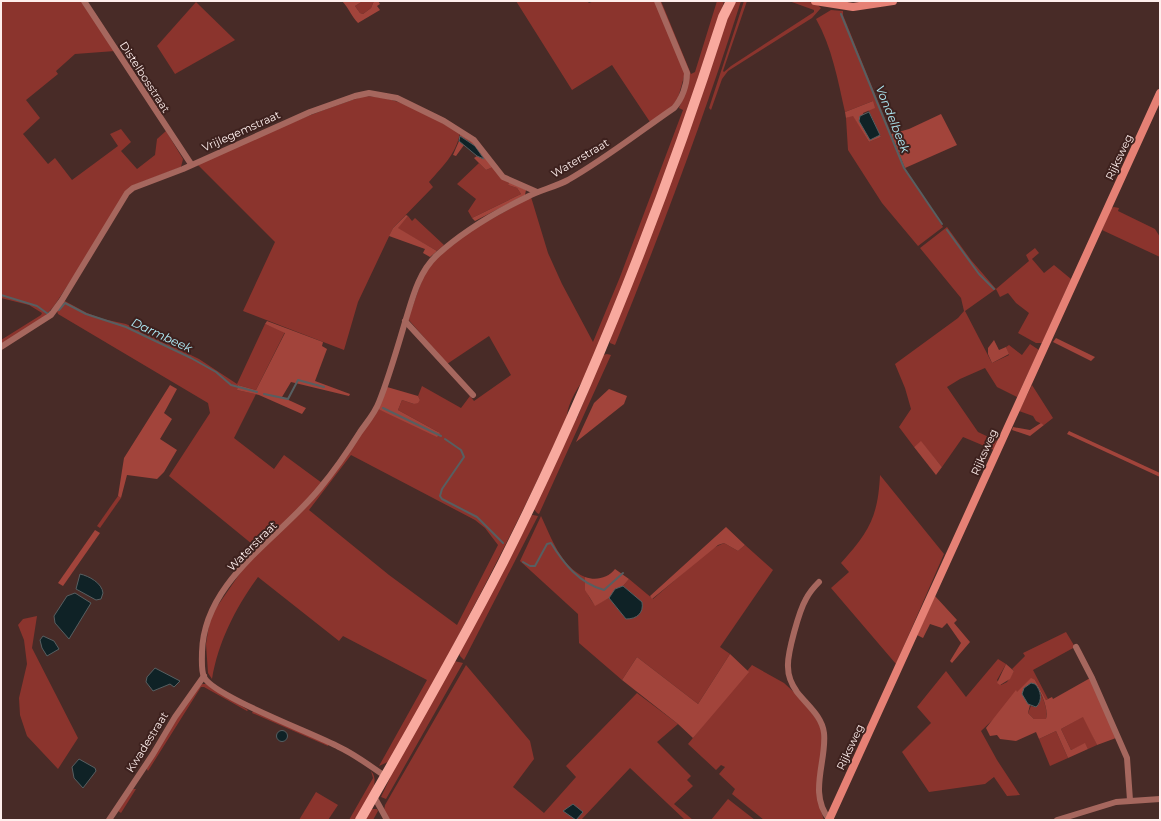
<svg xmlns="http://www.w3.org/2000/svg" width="1161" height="821" font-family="Montserrat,sans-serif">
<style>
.green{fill:#8b342d;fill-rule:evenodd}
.forest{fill:#a2443b;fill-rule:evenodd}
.water{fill:#0f2226;stroke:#575f61}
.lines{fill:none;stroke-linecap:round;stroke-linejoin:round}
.stream{stroke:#575f61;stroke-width:2}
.street{stroke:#a6675e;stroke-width:6}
.secondary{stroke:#e68175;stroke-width:8}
.primary{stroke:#f8a99e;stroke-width:10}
.labels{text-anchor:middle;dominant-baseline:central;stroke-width:4;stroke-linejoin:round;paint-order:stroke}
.street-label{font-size:11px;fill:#feeeec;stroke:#3d211e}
.water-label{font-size:12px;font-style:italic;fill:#afecf7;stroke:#3d211e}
</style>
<rect width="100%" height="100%" fill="#482b27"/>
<g class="green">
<polygon points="1,1 81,1 115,51 75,54 56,71 58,74 26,100 40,118 23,134 48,164 55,158 72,180 118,146 110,134 121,129 131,142 121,151 137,169 155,155 157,139 166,131 183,159 181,167 134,185 54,306 45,316 1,345 1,340 41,315 42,313 29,305 1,298"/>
<polygon points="363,1 374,1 371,8 363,14 360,13 355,6"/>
<polygon points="516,1 587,1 589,3 594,1 655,1 685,73 678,98 671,108 650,122 612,65 572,90"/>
<path d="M659,1H661L691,74L695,72L717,1H724L718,24L645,234L583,381C576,389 567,407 567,417C513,535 453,648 390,761L379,766L427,680L343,636L339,641L258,577C236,607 218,642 212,679L208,673L206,644L209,625L214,611L245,566L302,511L378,409L440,433L398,410L402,400L414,404L420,400L418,396L422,386L461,408L470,396L474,401L511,375L489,336L447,364L408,319L424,275L435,259L472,230L531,197L548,253L562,284L593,342L620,277L683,110L679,108L687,88L690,75ZM351,455L475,520L485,528L498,545L457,625L389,575L309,510Z"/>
<path d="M735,1H741C704,118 661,232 615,345L610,343V338L730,9Z"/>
<path d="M744,1H747L723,71L724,72L731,66L814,12V10L789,1C799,1 815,0 821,8L812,18L728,71L722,79L711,110L709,108Z"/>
<polygon points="196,2 235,40 175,74 157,46"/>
<path d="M831,10L843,11V15L905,168L943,227L918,246L882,203L848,150L846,118L853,115L869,142L881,137L868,109L873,101L845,112C838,81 832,47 816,19Z"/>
<path d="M365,96C401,97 429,116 460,133C456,154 443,166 429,182L433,187L393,228L358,302L344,350L243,311L275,242L197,164C252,139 307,114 365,96Z"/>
<polygon points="479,163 486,170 493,167 509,182 508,185 517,188 521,194 472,218 468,211 476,199 457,184"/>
<polygon points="1114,207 1119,208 1118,211 1155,229 1160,237 1160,257 1102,230 1111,208"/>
<polygon points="408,216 412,221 415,218 444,245 437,251 397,228"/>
<polygon points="947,227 971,260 996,289 1029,261 1026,255 1035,248 1039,253 1032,259 1044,273 1054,265 1071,279 1042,343 1036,343 1018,333 1029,313 1016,303 1008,293 1000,297 996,289 965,311 992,363 1009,355 1006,347 1009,345 1022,355 1030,344 1039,350 1017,397 997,387 985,368 960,379 947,387 978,432 997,441 994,450 963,437 942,467 921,442 914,447 899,427 911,409 905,388 895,364 958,318 964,311 961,298 920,248"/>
<polygon points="63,300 87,313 103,319 126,324 199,359 237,384 265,324 285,332 256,390 238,385 237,390 256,394 234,438 274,469 284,455 322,483 308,500 258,549 169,476 210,413 208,403 58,314 57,311"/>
<polygon points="607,354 611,355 539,514 537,513 533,508 573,421 577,418 603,355"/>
<polygon points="1032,385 1053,418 1044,425 1036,421 1033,416 1019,411"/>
<path d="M880,475L944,554L896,664L831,588L849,572L841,563C869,532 878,517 880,475Z"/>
<polygon points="118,496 121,498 100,528 97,526"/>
<polygon points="533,515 538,516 464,660 460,656 459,653 529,516"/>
<path d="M541,516C551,537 561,567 585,577C585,588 587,596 595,605L609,598L626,619L634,595L623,586L629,579L653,599L711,549L724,543L738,551L745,545L773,570L720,647L730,654L698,704L637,657L622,680L579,643L578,614L520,561Z"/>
<polygon points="37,616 32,648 78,738 58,769 27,736 20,715 19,698 27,664 24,640 18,625 23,619"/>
<polygon points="1066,632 1075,647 1033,670 1048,699 1046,700 1035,680 981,731 997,760 1020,795 1007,796 994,777 985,784 929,792 902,752 931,723 917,707 946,671 966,697 998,659 1006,664 997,680 1001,685 1007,682 1014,671 1012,669 1025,656 1023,653"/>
<polygon points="454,661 463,663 386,799 381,797 390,778 389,776"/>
<polygon points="466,665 530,741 534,759 513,787 544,813 576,777 566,766 637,693 678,724 657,742 691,776 687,780 693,786 674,804 693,820 685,820 630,768 581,820 389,820 384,810 385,805"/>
<polygon points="752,665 784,683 796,694 815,717 821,728 822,741 818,802 824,820 764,820 732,794 735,789 719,774 725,767 721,765 716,770 688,744"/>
<polygon points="202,684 206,684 248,710 247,711 204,687 201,687 148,771 146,768 192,694"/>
<path d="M1040,693C1044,699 1048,711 1046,719H1034L1028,713L1031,706L1034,707L1040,703Z"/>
<polygon points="253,711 329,744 328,746 252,713"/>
<polygon points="1084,716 1097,745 1088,749 1085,744 1071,750 1061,729"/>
<polygon points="1056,731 1068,758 1050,766 1039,739"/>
<path d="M371,771C383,784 362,808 355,820H349L373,778Z"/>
<polygon points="133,789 136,789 121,813 118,811"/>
<polygon points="316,792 338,805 328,820 299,820"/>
<polygon points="728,799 755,820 711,820"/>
<polygon points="371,809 377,809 378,811 373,820 364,820"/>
</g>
<g class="forest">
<path d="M342,1H363L355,6L360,13L363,14L371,8L374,1H378L380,4L377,6L380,10L358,23C351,16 349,8 342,1Z"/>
<polygon points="873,101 875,108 863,113 870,139 880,135 881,137 869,142 853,116 846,118 845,112"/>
<polygon points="941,114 957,145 905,168 891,134 909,129"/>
<polygon points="460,133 473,141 493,167 486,170 474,158 477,156 483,159 470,142 460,136"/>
<polygon points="459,141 464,145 456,156 453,155"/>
<polygon points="509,182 526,190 525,195 475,221 472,218 521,194 517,188 508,185"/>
<polygon points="406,215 408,216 398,228 437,251 430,257 423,253 425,249 389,236 393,228"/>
<polygon points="267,321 323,342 322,346 327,349 315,381 350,394 349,396 291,382 282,397 306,408 302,414 259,395 237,390 238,385 256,390 285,333 265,324"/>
<polygon points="1056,338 1095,357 1091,361 1053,342"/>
<polygon points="994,340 999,350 1006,347 1009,354 992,363 988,354 988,348"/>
<polygon points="170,385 177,389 164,413 172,419 160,439 177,450 164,472 157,479 127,475 121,498 118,496 124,458"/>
<polygon points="387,387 418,396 420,400 418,403 414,404 402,400 398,410 440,433 437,437 378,409"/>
<polygon points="609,389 627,396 624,404 576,442 594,403"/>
<polygon points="1041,423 1044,425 1030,436 1012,430 1013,427 1030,430"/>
<polygon points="1069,431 1160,473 1160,477 1067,434"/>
<polygon points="921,441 942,467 936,475 914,447"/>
<polygon points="726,527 745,545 738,551 724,543 718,545 652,599 650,596"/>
<polygon points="95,530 100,533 63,586 58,583"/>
<path d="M615,569L629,579L623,586L615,589L609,598L595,606L585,590V577C596,581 608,578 615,569Z"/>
<polygon points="935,596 957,620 954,623 970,642 952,663 950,661 961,643 947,623 942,628 930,624 923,638 917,635"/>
<polygon points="730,654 749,672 693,738 678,724 622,680 637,657 698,704"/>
<polygon points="1006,664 1014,671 1010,679 1000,685 997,683"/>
<path d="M1092,677L1116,738L1097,745L1083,717L1061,729L1071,750L1085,743L1088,749L1068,758L1056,731L1039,739L1036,732L1016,741L1000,739L997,735L990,736L986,728L1016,690L1017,692L1031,678L1035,680L1046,700L1052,697L1053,699ZM1035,684C1041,691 1049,709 1046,719H1034L1028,713Z"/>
</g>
<g class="water">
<polygon points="869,112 880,135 870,140 859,121 860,116"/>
<polygon points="460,136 475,146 484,159 477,156 459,141"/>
<path d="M80,574C89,576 102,583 103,593L101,599L96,600L76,589Z"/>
<path d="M623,586L642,602C644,613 637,619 626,619L609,598L615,589Z"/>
<polygon points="75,593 91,603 69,639 55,623 54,616 67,596"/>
<polygon points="43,636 54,641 59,649 47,656 42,648 40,640"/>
<polygon points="155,668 180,681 174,687 170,684 153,691 146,682 147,677"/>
<path d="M1031,683L1035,684C1041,690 1043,701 1036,707L1028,704L1022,694L1024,688Z"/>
<circle cx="282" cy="736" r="5.5"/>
<polygon points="79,759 95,768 96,771 83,788 74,778 72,767"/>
<polygon points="573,804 583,812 576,820 563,811"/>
</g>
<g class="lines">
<g class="stream">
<polyline points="841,14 904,168 942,224"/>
<polyline points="947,230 979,274 994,289"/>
<polyline points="1,295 37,306 48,314 50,312"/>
<polyline points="59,310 65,303 86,314 126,327 191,358 216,372 231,385 257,392"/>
<polyline points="264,394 288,399 298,380 324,387"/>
<polyline points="383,408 441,436"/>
<polyline points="445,439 461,450 464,457 442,489 440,496 442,499 477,517 503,543"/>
<path d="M523,562L530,566H535L547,544L551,543C564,564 579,583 604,590L623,573"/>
</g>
<g class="street">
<polyline points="84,1 191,164"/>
<polyline points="405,321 473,395"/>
<polyline points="1,347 51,315 62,300 127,193 133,188 183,169 310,112 355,96 369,93 397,98 444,121 474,140 503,177 537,192"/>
<path d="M819,582C814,587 809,593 806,599C799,611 787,654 788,667C788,675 792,685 797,692C807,705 822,716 824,733C827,761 808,793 829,819"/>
<polyline points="1076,647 1092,678 1127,758 1130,800"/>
<path d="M385,776C370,766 356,755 339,747C315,734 213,696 204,677C201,670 202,660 202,652C204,580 279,539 320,488C335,470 348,451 360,432C367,422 375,413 379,402C389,377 397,349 405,322C412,300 418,273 436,256C463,231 494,213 527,197C540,190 555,187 568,180C605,159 639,132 674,108C682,99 687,85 687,73L657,1"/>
<polyline points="372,798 376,800 387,820"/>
<polyline points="109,820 153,754 175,717 204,676"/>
<polyline points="1057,820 1116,802 1160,799"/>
</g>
<g class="secondary">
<polyline points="815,1 853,7 893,1"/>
<polyline points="829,820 1160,93"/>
</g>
<path class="primary" d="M360,820C409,735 457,651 502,564C591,388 663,204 723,17L731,1"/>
</g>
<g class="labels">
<g class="street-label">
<text transform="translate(145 77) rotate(57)">Distelbosstraat</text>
<text transform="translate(241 131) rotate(-24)">Vrijlegemstraat</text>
<text transform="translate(1119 157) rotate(-65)">Rijksweg</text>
<text transform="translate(580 158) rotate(-31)">Waterstraat</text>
<text transform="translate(984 452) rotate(-66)">Rijksweg</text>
<text transform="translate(252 546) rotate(-45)">Waterstraat</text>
<text transform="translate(147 742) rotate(-58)">Kwadestraat</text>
<text transform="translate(850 747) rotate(-65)">Rijksweg</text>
</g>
<g class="water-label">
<text transform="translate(893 119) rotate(68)">Vondelbeek</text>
<text transform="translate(162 335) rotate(25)">Darmbeek</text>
</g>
</g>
<rect width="1161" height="821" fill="none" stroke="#feeeec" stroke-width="4"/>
</svg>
